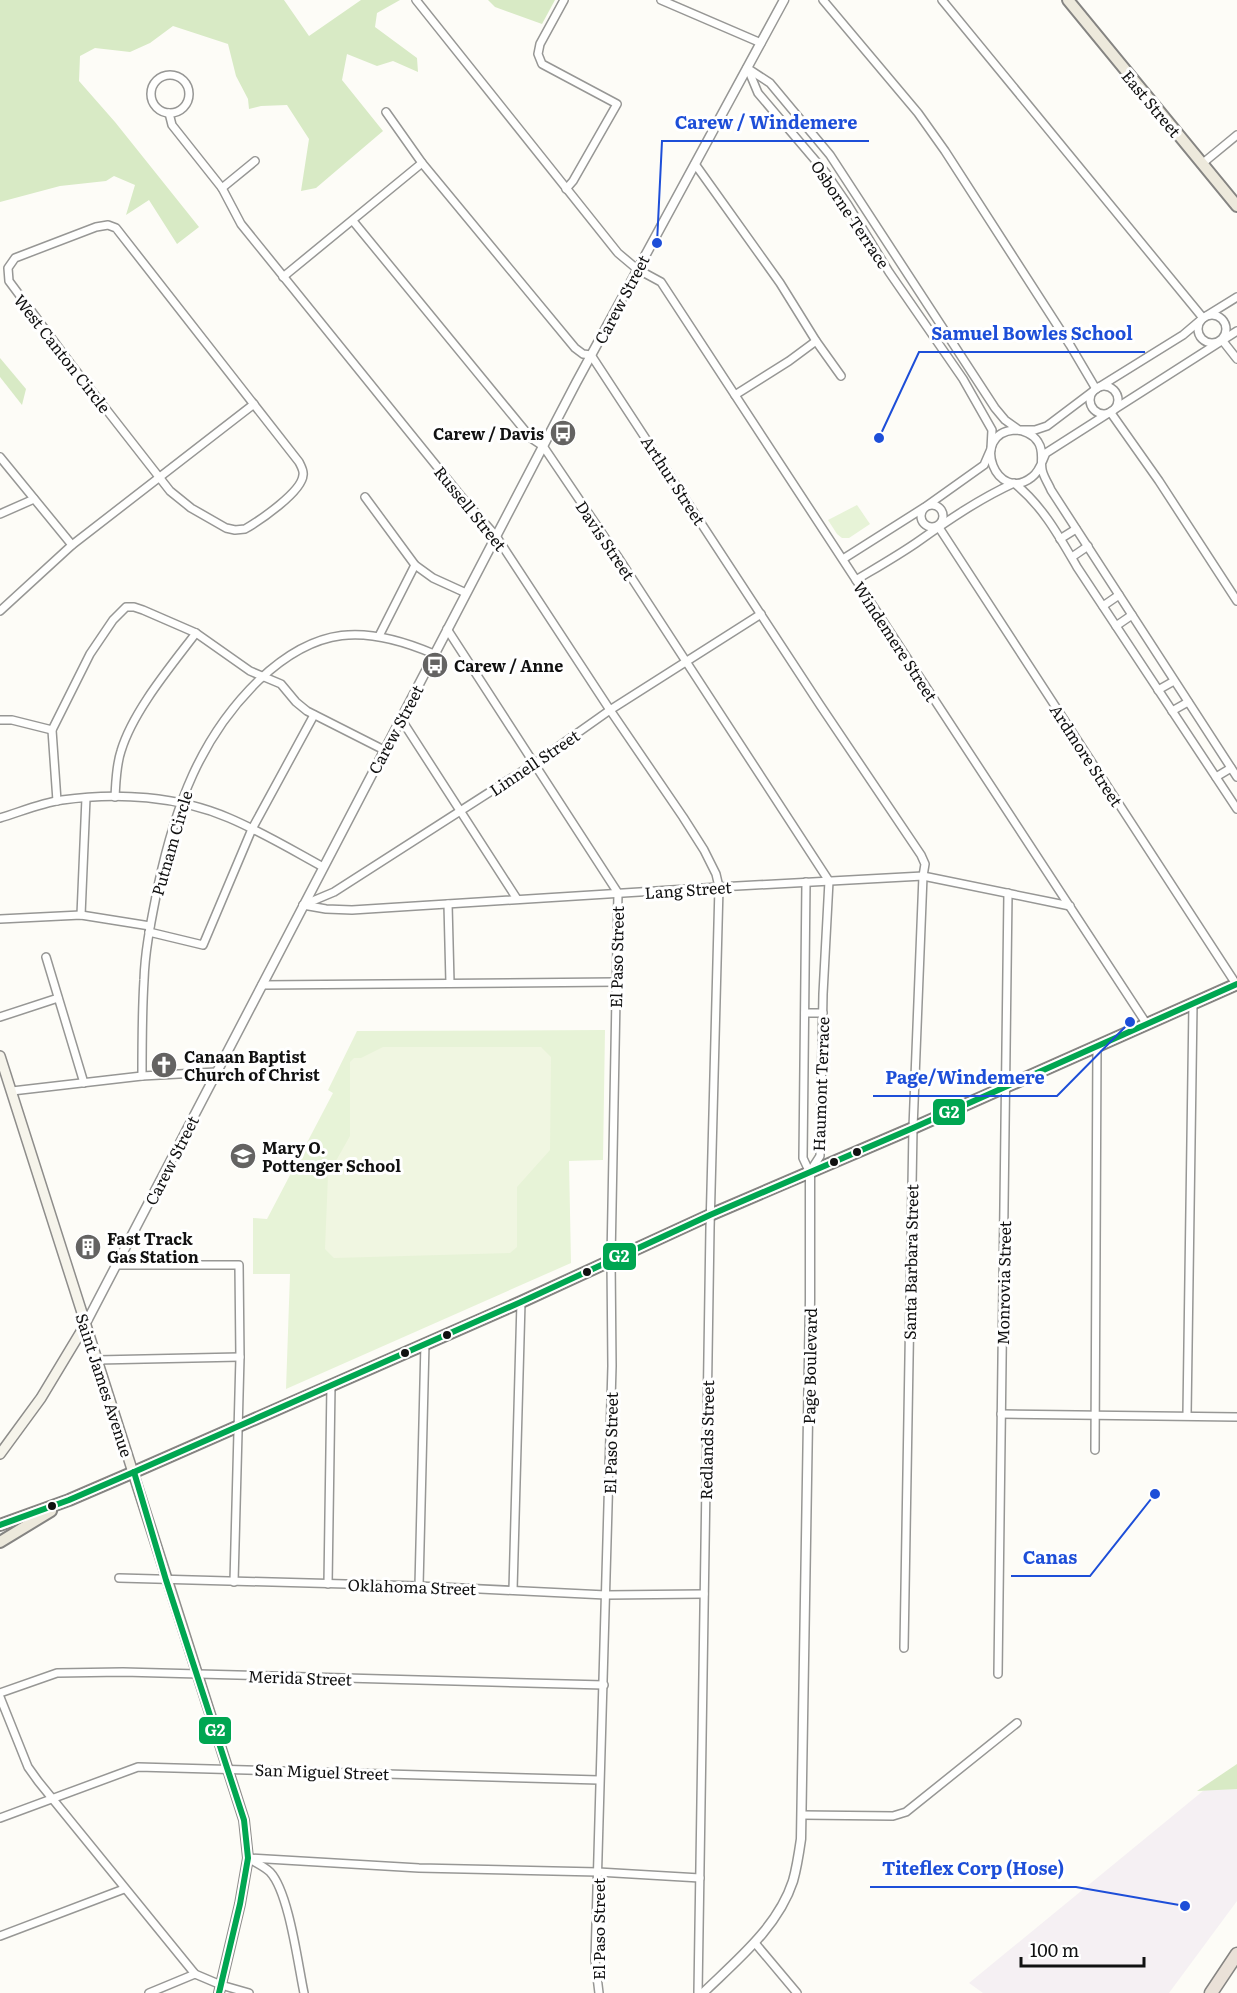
<svg xmlns="http://www.w3.org/2000/svg" width="1237" height="1993" font-family="Literata,serif">
<style>
.industrial{fill:#f5f0f3}
.green{fill:#e7f3d7}
.forest{fill:#d8eac5}
.pitch{fill:#f0f6e1}
.lines{fill:none;stroke-linecap:round;stroke-linejoin:round}
.minor-casing{stroke:#979795;stroke-width:10}
.tertiary-casing{stroke:#979795;stroke-width:11}
.secondary-casing{stroke:#8e8d8b;stroke-width:12}
.primary-casing{stroke:#858482;stroke-width:14}
.motorway-casing{stroke:#858482;stroke-width:15}
.minor{stroke:#fffffe;stroke-width:7}
.tertiary{stroke:#fffffe;stroke-width:8}
.secondary{stroke:#f6f4eb;stroke-width:9}
.primary{stroke:#ede9dc;stroke-width:10}
.motorway{stroke:#eae1d8;stroke-width:12}
.bus-1-casing{stroke:#fff;stroke-width:10}
.bus-1{stroke:#00a651;stroke-width:6}
.bus-dot{fill:#111;stroke:#fff;stroke-width:2}
.labels{text-anchor:middle;dominant-baseline:central;stroke-width:6;stroke-linejoin:round;paint-order:stroke}
.street-label{font-size:16px;fill:#111;stroke:#fff}
.poi-label{font-size:16px;font-weight:bold;fill:#111;stroke:#fff;text-anchor:start}
.leader{fill:none;stroke:#1d4ed8;stroke-width:2}
.callout-dot{fill:#1d4ed8;stroke:#fff;stroke-width:2}
.callout-label{font-size:18px;text-anchor:middle;font-weight:bold;fill:#1d4ed8;stroke:#fff;stroke-width:6;stroke-linejoin:round;paint-order:stroke}
.line-badge{stroke:#fff;stroke-width:2}
.badge-label{font-size:16px;text-anchor:middle;font-weight:bold;fill:#fff}
</style>
<rect width="100%" height="100%" fill="#fdfcf7"/>
<polygon class="industrial" points="1220,1777 1237,1789 1237,1901 1169,1993 983,1993 969,1983"/>
<g class="green">
<polygon points="857,505 870,524 849,538 842,538 837,534 828,520"/>
<polygon points="605,1030 603,1160 569,1161 571,1263 286,1389 290,1274 253,1274 253,1218 267,1219 333,1093 328,1090 357,1031"/>
</g>
<g class="forest">
<polygon points="0,0 284,0 309,36 361,0 400,0 377,13 375,27 417,58 418,72 393,61 377,66 347,54 342,80 383,131 316,188 301,191 309,139 287,105 261,106 249,109 248,99 236,76 228,44 173,26 150,43 130,52 95,48 80,56 79,81 115,122 199,227 177,244 149,200 126,215 135,185 114,176 106,181 60,186 0,202"/>
<polygon points="488,0 555,0 542,24 495,7"/>
<polygon points="0,358 26,389 22,405 0,377"/>
<polygon points="1237,1764 1237,1789 1197,1791"/>
</g>
<polygon class="pitch" points="383,1047 541,1047 551,1057 550,1150 517,1187 517,1247 510,1253 334,1258 325,1249 328,1175 350,1136 350,1062 354,1058 361,1058"/>
<g class="lines">
<defs>
<g id="minor">
<polyline points="416,0 618,253 637,269 661,282 1146,1023"/>
<polyline points="564,0 540,44 538,54 542,64 617,104 573,181 566,189"/>
<polyline points="661,0 761,43"/>
<polyline points="823,0 918,113 945,151 1070,345 1096,389"/>
<polyline points="942,0 1203,318"/>
<polyline points="747,68 770,83 830,155 995,408 1005,420 1019,430 1035,430 1047,426 1096,389 1183,335 1203,318 1237,297"/>
<polyline points="748,69 758,93 826,173 848,205 889,272 963,379 992,430 991,449 984,465 925,507 843,559"/>
<circle cx="170" cy="94" r="19"/>
<polyline points="386,112 422,163 575,348 583,354 591,355 820,705 921,855 925,864 923,876 913,1128 904,1648"/>
<polyline points="169,113 172,125 222,188 241,224 460,495 496,536 610,710 683,817 704,850 716,874 719,887 710,1228 698,1993"/>
<polyline points="1203,163 1237,135"/>
<polyline points="695,164 780,283 816,341 841,376"/>
<polyline points="222,188 255,161"/>
<polyline points="353,221 531,438 543,446 618,557 829,881 823,994 820,1156 811,1170"/>
<path d="M108,225L116,228L299,462C301,466 304,471 303,475C302,492 259,521 245,529L235,530L226,528L191,508L170,491L70,363L9,281L8,268L15,258L96,227Z"/>
<polyline points="283,277 422,163"/>
<circle cx="1212" cy="329" r="14"/>
<path d="M1237,331L1046,453C1042,461 1040,471 1032,477C997,505 969,434 1014,430C1023,430 1033,434 1038,442C1045,452 1039,463 1043,473C1045,479 1049,485 1051,490L1237,777"/>
<polyline points="1222,340 1237,359"/>
<circle cx="1104" cy="400" r="14"/>
<polyline points="735,395 789,361 816,341"/>
<polyline points="1111,413 1159,481 1237,601"/>
<polyline points="0,457 72,545"/>
<polyline points="365,497 415,565 433,578 466,593"/>
<circle cx="932" cy="516" r="11"/>
<polyline points="0,514 34,499"/>
<polyline points="938,526 1236,984"/>
<polyline points="1060,539 1076,529"/>
<polyline points="1072,557 1088,546"/>
<path d="M856,580C876,568 897,556 916,543C947,521 979,499 1014,483C1042,505 1059,536 1077,567L1237,809"/>
<polyline points="1103,606 1119,595"/>
<polyline points="0,611 72,545 254,404"/>
<polyline points="1116,626 1132,615"/>
<polyline points="447,629 618,893 611,1259 612,1366 595,1960 599,1993"/>
<polyline points="379,636 415,565"/>
<polyline points="1158,690 1174,681"/>
<polyline points="1172,711 1188,702"/>
<polyline points="401,719 517,899"/>
<polyline points="0,720 12,720 52,730"/>
<polyline points="1216,777 1231,768"/>
<path d="M115,797C116,781 116,766 121,751C133,711 171,666 196,633"/>
<polyline points="57,801 52,730 90,654 113,620 126,607 134,607 143,610 196,633 250,671 281,684 296,702 307,711 384,750"/>
<path d="M0,818C20,812 41,803 62,800C117,792 178,796 229,818C262,832 292,850 323,867"/>
<polyline points="806,882 803,1158 810,1173"/>
<polyline points="448,904 450,983"/>
<polyline points="303,905 326,909 352,910 719,887 923,876 1070,906"/>
<polyline points="303,905 334,892 535,763 610,710 761,614"/>
<polyline points="81,915 86,798"/>
<polyline points="0,919 81,915 150,926"/>
<polyline points="149,932 203,945 252,829 314,715"/>
<polyline points="46,957 84,1083"/>
<polyline points="262,985 616,982"/>
<polyline points="805,1013 823,1013"/>
<polyline points="0,1017 58,998"/>
<path d="M142,1076C142,1044 142,1012 144,980C145,948 152,917 158,886C175,807 200,737 259,680C316,626 364,624 434,654"/>
<polyline points="12,1091 142,1076 216,1072"/>
<polyline points="118,1265 239,1265 240,1357 234,1582"/>
<polyline points="97,1360 240,1357"/>
<polyline points="1001,1414 1237,1417"/>
<polyline points="1187,1415 1193,1004"/>
<polyline points="1095,1450 1097,1045"/>
<polyline points="119,1578 419,1586 606,1595 704,1594"/>
<polyline points="328,1584 331,1385"/>
<polyline points="419,1586 425,1343"/>
<polyline points="513,1590 521,1302"/>
<polyline points="998,1674 1008,893"/>
<polyline points="0,1693 57,1673 123,1672 604,1685"/>
<polyline points="0,1697 28,1767 38,1781 195,1974 221,1985 249,1993"/>
<polyline points="802,1815 893,1816 906,1812 1017,1723"/>
<polyline points="0,1818 138,1767 599,1780"/>
<polyline points="248,1858 419,1868 598,1872 700,1878"/>
<path d="M250,1859C256,1863 265,1867 270,1872C289,1892 298,1965 304,1993"/>
<polyline points="0,1936 124,1889"/>
<polyline points="755,1943 797,1993"/>
<polyline points="149,1993 195,1974"/>
</g>
<g id="tertiary">
<polyline points="85,1325 576,383 784,0"/>
<path d="M703,1993C737,1960 778,1927 793,1881C797,1867 799,1853 801,1839L810,1300V1173"/>
</g>
<g id="secondary">
<polyline points="0,1056 244,1820 248,1858 240,1904 219,1993"/>
<polyline points="0,1454 41,1398 85,1325"/>
</g>
<g id="primary">
<polyline points="1068,0 1237,206"/>
<polyline points="0,1525 69,1500 134,1472 521,1302 710,1215 913,1128 1237,984"/>
<polyline points="0,1542 51,1511"/>
</g>
<polyline id="motorway" points="1211,1993 1237,1954"/>
</defs>
<use href="#minor" class="minor-casing"/>
<use href="#tertiary" class="tertiary-casing"/>
<use href="#secondary" class="secondary-casing"/>
<use href="#primary" class="primary-casing"/>
<use href="#motorway" class="motorway-casing"/>
<use href="#minor" class="minor"/>
<use href="#tertiary" class="tertiary"/>
<use href="#secondary" class="secondary"/>
<use href="#primary" class="primary"/>
<use href="#motorway" class="motorway"/>
<defs>
<g id="bus-1">
<polyline points="134,1472 166,1580 244,1820 248,1858 240,1904 219,1993"/>
<polyline points="0,1525 69,1500 134,1472 521,1302 710,1215 913,1128 1237,984"/>
</g>
</defs>
<use href="#bus-1" class="bus-1-casing"/>
<use href="#bus-1" class="bus-1"/>
</g>
<defs>
<symbol id="bus-disc" viewBox="-11 -11 22 22"><circle r="9.5" fill="#646362" stroke="#fff"/><path d="M-5-6H5V4H4V6H2V4H-2V6H-4V4H-5ZM-3.5-4V0h7V-4ZM-3.5 1.2v1.5H-2V1.2ZM2 1.2v1.5H3.5V1.2Z" fill="#fff"/></symbol>
<symbol id="church-disc" viewBox="-11 -11 22 22"><circle r="9.5" fill="#646362" stroke="#fff"/><path d="M-1.2-6h2.4v3.5h3.3v2.4h-3.3V6h-2.4V-.1h-3.3v-2.4h3.3Z" fill="#fff"/></symbol>
<symbol id="school-disc" viewBox="-11 -11 22 22"><circle r="9.5" fill="#646362" stroke="#fff"/><path d="M0-5L7-2L0 1L-7-2ZM-4 1L0 2.5L4 1V4Q0 6-4 4Z" fill="#fff"/></symbol>
<symbol id="building-disc" viewBox="-11 -11 22 22"><circle r="9.5" fill="#646362" stroke="#fff"/><path d="M-4-6H4V6H1V3H-1V6H-4ZM-2.5-4.3h1.7v1.8h-1.7ZM.8-4.3h1.7v1.8H.8ZM-2.5-1h1.7V.8h-1.7ZM.8-1h1.7V.8H.8Z" fill="#fff"/></symbol>
</defs>
<g fill-rule="evenodd">
<use href="#bus-disc" x="548" y="418" width="30" height="30"/>
<use href="#bus-disc" x="420" y="650" width="30" height="30"/>
<use href="#church-disc" x="149" y="1050" width="30" height="30"/>
<use href="#school-disc" x="228" y="1141" width="30" height="30"/>
<use href="#building-disc" x="73" y="1232" width="30" height="30"/>
</g>
<g class="bus-dot">
<circle cx="857" cy="1152" r="5"/>
<circle cx="834" cy="1162" r="5"/>
<circle cx="587" cy="1272" r="5"/>
<circle cx="447" cy="1335" r="5"/>
<circle cx="405" cy="1353" r="5"/>
<circle cx="52" cy="1506" r="5"/>
</g>
<g class="labels">
<g class="street-label">
<text transform="translate(1152 103) rotate(50)">East Street</text>
<text transform="translate(851 214) rotate(56)">Osborne Terrace</text>
<text transform="translate(621 299) rotate(-62)">Carew Street</text>
<text transform="translate(63 353) rotate(52)">West Canton Circle</text>
<text transform="translate(674 480) rotate(57)">Arthur Street</text>
<text transform="translate(471 508) rotate(51)">Russell Street</text>
<text transform="translate(606 540) rotate(56)">Davis Street</text>
<text transform="translate(896 641) rotate(57)">Windemere Street</text>
<text transform="translate(395 729) rotate(-62)">Carew Street</text>
<text transform="translate(1087 755) rotate(57)">Ardmore Street</text>
<text transform="translate(534 762) rotate(-34)">Linnell Street</text>
<text transform="translate(171 843) rotate(-74)">Putnam Circle</text>
<text transform="translate(688 889) rotate(-4)">Lang Street</text>
<text transform="translate(616 957) rotate(-89)">El Paso Street</text>
<text transform="translate(820 1084) rotate(-88)">Haumont Terrace</text>
<text transform="translate(171 1160) rotate(-63)">Carew Street</text>
<text transform="translate(910 1262) rotate(-89)">Santa Barbara Street</text>
<text transform="translate(1003 1283) rotate(-89)">Monrovia Street</text>
<text transform="translate(809 1366) rotate(-89)">Page Boulevard</text>
<text transform="translate(105 1385) rotate(72)">Saint James Avenue</text>
<text transform="translate(706 1440) rotate(-89)">Redlands Street</text>
<text transform="translate(610 1443) rotate(-89)">El Paso Street</text>
<text transform="translate(412 1586) rotate(2)">Oklahoma Street</text>
<text transform="translate(300 1677) rotate(2)">Merida Street</text>
<text transform="translate(322 1771) rotate(2)">San Miguel Street</text>
<text transform="translate(598 1929) rotate(-90)">El Paso Street</text>
</g>
<g class="poi-label">
<text x="544" y="433" text-anchor="end">Carew / Davis</text>
<text x="454" y="665">Carew / Anne</text>
<text x="184" y="1056">Canaan Baptist<tspan x="184" dy="18">Church of Christ</tspan></text>
<text x="262" y="1147">Mary O.<tspan x="262" dy="18">Pottenger School</tspan></text>
<text x="107" y="1238">Fast Track<tspan x="107" dy="18">Gas Station</tspan></text>
</g>
</g>
<path class="leader" d="M657 243L662 141H869M879 438L919 352H1145M1130 1022L1057 1096H873M1155 1494L1090 1576H1011M1185 1906L1076 1887H870"/>
<g class="callout-dot">
<circle cx="657" cy="243" r="6"/>
<circle cx="879" cy="438" r="6"/>
<circle cx="1130" cy="1022" r="6"/>
<circle cx="1155" cy="1494" r="6"/>
<circle cx="1185" cy="1906" r="6"/>
</g>
<g class="callout-label">
<text x="766" y="129">Carew / Windemere</text>
<text x="1032" y="340">Samuel Bowles School</text>
<text x="965" y="1084">Page/Windemere</text>
<text x="1050" y="1564">Canas</text>
<text x="973" y="1875">Titeflex Corp (Hose)</text>
</g>
<g class="line-badge">
<rect x="932" y="1098" width="34" height="28" rx="6" fill="#00a651"/>
<rect x="602" y="1242" width="35" height="29" rx="6" fill="#00a651"/>
<rect x="198" y="1716" width="34" height="29" rx="6" fill="#00a651"/>
</g>
<g class="badge-label">
<text x="949" y="1118">G2</text>
<text x="619" y="1262">G2</text>
<text x="215" y="1736">G2</text>
</g>
<path d="M1021 1957v9h123v-9" fill="none" stroke="#111111" stroke-width="3"/>
<text x="1030" y="1957" font-size="18" fill="#111111" stroke="#ffffff" stroke-width="4.5" paint-order="stroke">100 m</text>
</svg>
